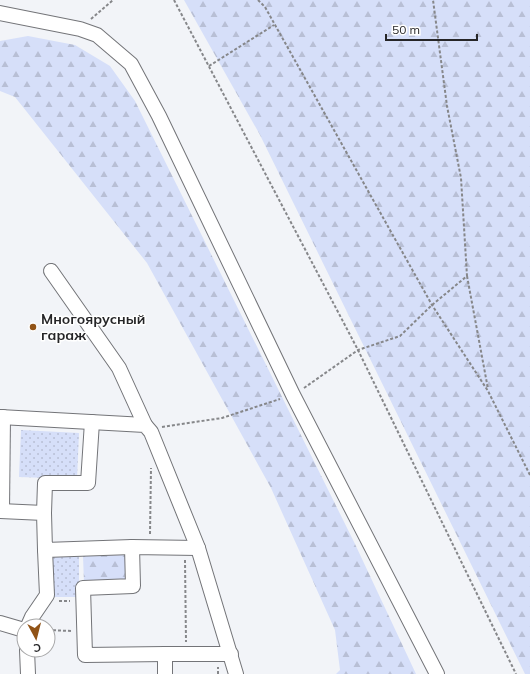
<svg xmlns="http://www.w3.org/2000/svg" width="530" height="674" font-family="Mulish,sans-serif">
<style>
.grass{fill:url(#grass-dots)}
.forest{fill:url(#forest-firs)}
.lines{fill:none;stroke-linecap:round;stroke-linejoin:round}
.minor-casing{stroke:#737478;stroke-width:16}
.path{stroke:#86878a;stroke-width:2;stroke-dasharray:3 2;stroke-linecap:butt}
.minor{stroke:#fff;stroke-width:14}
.poi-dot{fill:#915317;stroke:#fff;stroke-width:1.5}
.labels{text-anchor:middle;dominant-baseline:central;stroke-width:3;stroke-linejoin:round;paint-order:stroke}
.poi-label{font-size:14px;font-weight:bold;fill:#262628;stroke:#fff;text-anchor:start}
</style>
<defs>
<pattern id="grass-dots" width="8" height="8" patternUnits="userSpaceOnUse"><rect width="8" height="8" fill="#d6dff9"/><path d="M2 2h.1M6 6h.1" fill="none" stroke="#b8bfd5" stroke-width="1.8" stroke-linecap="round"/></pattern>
<pattern id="forest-firs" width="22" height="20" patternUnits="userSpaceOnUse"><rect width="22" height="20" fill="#d6dff9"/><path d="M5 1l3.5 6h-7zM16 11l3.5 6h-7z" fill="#b8bfd5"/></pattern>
</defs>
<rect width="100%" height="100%" fill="#f2f4f8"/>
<g class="grass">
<polygon points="21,430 79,433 77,479 19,477"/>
<rect x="50" y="554" width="29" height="43"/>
</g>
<g class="forest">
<polygon points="184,0 530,0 530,674 525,674 260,135"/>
<polygon points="28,36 75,45 110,66 135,101 355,544 416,674 336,674 340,670 335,630 271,488 147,263 15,97 0,91 0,41"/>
<polygon points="128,555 129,582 84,583 83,556"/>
</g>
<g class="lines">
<defs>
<g id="minor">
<polyline points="0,13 80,29 97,35 131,64 159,116 293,395 437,674"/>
<polyline points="51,271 119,368 145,425"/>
<polyline points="0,417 145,425 151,432 198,548 236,674"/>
<polyline points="0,511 44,513 45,550 132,547"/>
<polyline points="2,511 3,417"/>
<polyline points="44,513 45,483 88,483 92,422"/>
<polyline points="0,623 24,630"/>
<polyline points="28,626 32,617 47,595 45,550"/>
<polyline points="27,650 28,674"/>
<polyline points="165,654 85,655 83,588 133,586 132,547 198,548"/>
<polyline points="165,674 165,654 231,654"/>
</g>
</defs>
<use href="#minor" class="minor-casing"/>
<g class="path">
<polyline points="174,0 358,350 516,674"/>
<polyline points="258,0 265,7 432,305 488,391 530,475"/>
<polyline points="91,19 113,0"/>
<polyline points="209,66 274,25"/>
<polyline points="467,276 488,389"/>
<polyline points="304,388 358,350 400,336 432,305 467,276 461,178 447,106 433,0"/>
<polyline points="162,427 222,418 280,399"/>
<polyline points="150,534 151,468"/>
<polyline points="185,560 186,642"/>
<polyline points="59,601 70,601"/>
<polyline points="48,630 71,631"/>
<polyline points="218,674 218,667"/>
</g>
<use href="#minor" class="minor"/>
</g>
<circle class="poi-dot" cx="33" cy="327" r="4"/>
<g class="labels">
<g class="poi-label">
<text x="41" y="319">Многоярусный<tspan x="41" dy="16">гараж</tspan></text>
</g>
</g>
<g transform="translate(36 638) rotate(173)"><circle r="19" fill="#ffffff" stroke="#a8a8a9"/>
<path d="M0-3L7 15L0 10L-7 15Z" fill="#915317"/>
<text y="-6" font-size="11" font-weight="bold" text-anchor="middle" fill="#262628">С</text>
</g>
<path d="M386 34v6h91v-6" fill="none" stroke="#262628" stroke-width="2"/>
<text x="392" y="34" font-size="12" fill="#262628" stroke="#ffffff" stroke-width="3" paint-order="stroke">50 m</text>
</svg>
